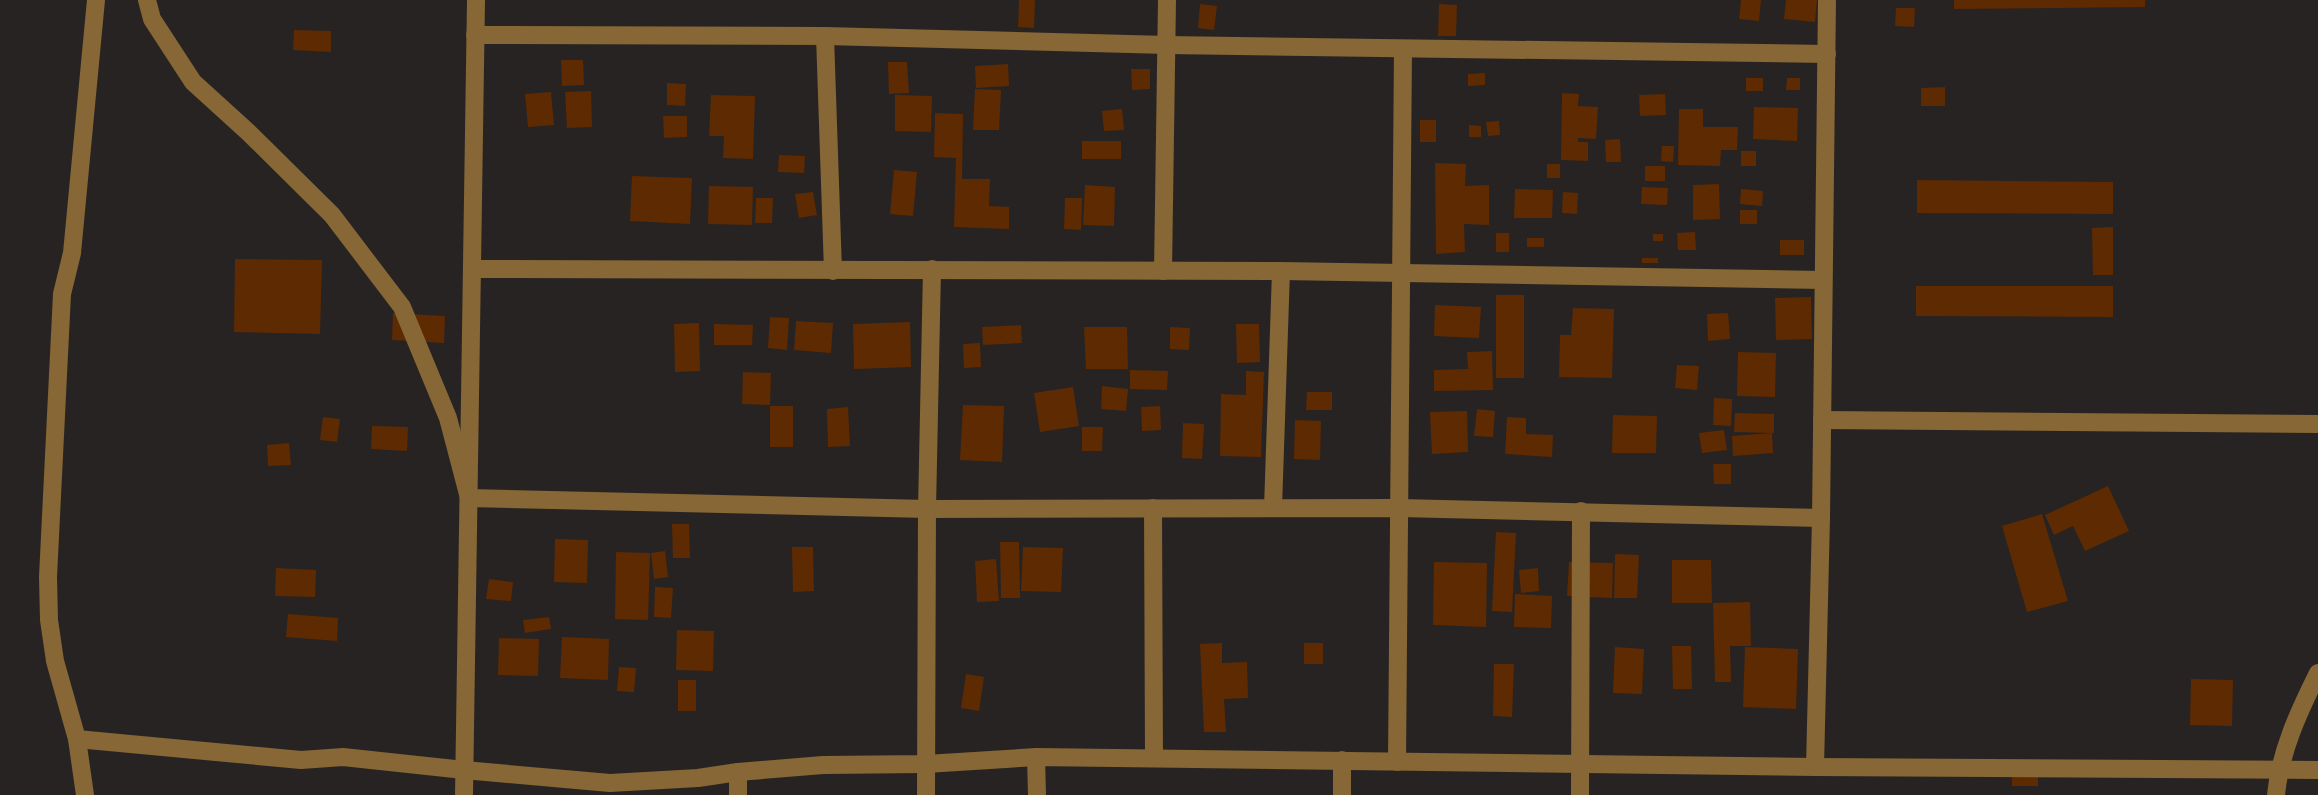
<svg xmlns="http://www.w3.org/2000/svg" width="2318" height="795" font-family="'Exo 2',sans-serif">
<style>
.building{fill:#5e2a02}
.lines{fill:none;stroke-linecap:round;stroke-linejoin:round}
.minor{stroke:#866735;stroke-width:18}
</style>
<rect width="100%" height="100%" fill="#272322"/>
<g class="building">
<polygon points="1019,0 1035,0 1034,28 1018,27"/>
<polygon points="1741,0 1761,0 1759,21 1739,19"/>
<polygon points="1786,0 1817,0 1815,22 1784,19"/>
<polygon points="1954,0 2145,0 2145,7 1954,9"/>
<polygon points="1200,4 1217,6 1214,30 1198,28"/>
<polygon points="1439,4 1457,5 1456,36 1438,36"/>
<polygon points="1896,8 1915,8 1914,27 1895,26"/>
<polygon points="294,30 331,31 331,52 293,50"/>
<polygon points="561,60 583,60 584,85 562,86"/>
<polygon points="888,62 907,62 909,93 889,94"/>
<polygon points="1008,64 1009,86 976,88 975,66"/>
<polygon points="1131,69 1150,69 1150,89 1132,90"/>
<polygon points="1485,73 1485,85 1468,86 1468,74"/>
<rect x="1746" y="78" width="17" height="13"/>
<polygon points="1787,78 1800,78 1800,90 1786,90"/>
<polygon points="667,83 686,84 685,106 667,105"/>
<polygon points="1945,87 1945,106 1921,106 1921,88"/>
<polygon points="975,89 1001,90 999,130 973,130"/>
<polygon points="591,91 592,127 567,128 565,92"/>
<polygon points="551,92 554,125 528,127 525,94"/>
<polygon points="1562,93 1579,94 1578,106 1598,107 1596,139 1578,138 1578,142 1588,142 1588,161 1561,160"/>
<polygon points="1665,94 1666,115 1640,116 1639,95"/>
<polygon points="711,95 755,96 753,159 723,158 724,136 709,136"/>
<polygon points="895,95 932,96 931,132 895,131"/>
<polygon points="1754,107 1798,108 1797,141 1753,139"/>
<polygon points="1122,109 1124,130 1104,131 1102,111"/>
<polygon points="1679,109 1703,109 1703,127 1738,127 1737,150 1721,150 1720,166 1678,165"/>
<polygon points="935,113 963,114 962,179 990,179 989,206 1009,207 1009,229 954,227 956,158 934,157"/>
<polygon points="663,116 687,116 687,137 664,138"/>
<rect x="1420" y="120" width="16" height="22"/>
<polygon points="1499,121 1500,135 1488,136 1486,122"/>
<polygon points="1469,125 1481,126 1481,137 1469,137"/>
<polygon points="1620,139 1621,162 1606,162 1605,140"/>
<rect x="1082" y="141" width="39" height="18"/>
<polygon points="1662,146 1674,146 1673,162 1661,161"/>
<rect x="1741" y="151" width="15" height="15"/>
<polygon points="779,155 805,156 804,173 778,172"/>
<polygon points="1435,163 1466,164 1465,186 1489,185 1489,225 1464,224 1465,252 1436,254"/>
<rect x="1547" y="164" width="13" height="14"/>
<rect x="1645" y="166" width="20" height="15"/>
<polygon points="894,170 917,172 913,216 890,214"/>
<polygon points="632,176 692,178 690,224 630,221"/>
<polygon points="1917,180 2113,182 2113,214 1917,213"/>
<polygon points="1719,184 1720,219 1693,220 1693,185"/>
<polygon points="1085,185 1115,187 1114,226 1083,225"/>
<polygon points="709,186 753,187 752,225 708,224"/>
<polygon points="1642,187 1668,188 1667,205 1641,204"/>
<polygon points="1515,189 1553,190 1552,218 1514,218"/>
<polygon points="1741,189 1763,191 1762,206 1740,204"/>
<polygon points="813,192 817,215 799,218 795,194"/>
<polygon points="1563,192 1578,193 1577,214 1562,213"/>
<polygon points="756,198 773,198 772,223 755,223"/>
<polygon points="1065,198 1082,198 1081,230 1064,229"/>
<rect x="1740" y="210" width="17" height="14"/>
<polygon points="2113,227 2113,275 2093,275 2092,228"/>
<polygon points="1695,232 1696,250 1678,250 1677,233"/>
<rect x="1496" y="233" width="13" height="19"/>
<rect x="1653" y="234" width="10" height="7"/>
<rect x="1527" y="238" width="17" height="9"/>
<rect x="1780" y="240" width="24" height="15"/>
<rect x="1642" y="258" width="16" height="5"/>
<polygon points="235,259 322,260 320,334 234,332"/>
<polygon points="1916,286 2113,286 2113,317 1916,316"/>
<rect x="1496" y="295" width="28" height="83"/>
<polygon points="1811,297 1812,339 1776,340 1775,298"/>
<polygon points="1435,305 1481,307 1479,338 1434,336"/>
<polygon points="1573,308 1614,309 1612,378 1559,377 1560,335 1571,335"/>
<polygon points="393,313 445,316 444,343 392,340"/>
<polygon points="1728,313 1730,339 1708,341 1707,314"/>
<polygon points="770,317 789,318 787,350 768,348"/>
<polygon points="796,321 833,323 831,353 794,350"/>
<polygon points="910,322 911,367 854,369 853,324"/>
<polygon points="699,323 700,371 675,372 674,324"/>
<polygon points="714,324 753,325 752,345 714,345"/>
<polygon points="1236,324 1259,324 1260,362 1237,363"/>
<polygon points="1021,325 1022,343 983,345 982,327"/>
<polygon points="1084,327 1127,327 1128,369 1086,369"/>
<polygon points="1170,327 1190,328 1189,350 1170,349"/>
<polygon points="980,343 981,367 964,368 963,344"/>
<polygon points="1492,351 1493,390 1434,391 1434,370 1468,369 1467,352"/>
<polygon points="1738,352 1776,353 1775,397 1737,396"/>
<polygon points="1677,365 1699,366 1697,390 1675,388"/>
<polygon points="1130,370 1168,371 1167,390 1130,389"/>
<polygon points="1246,371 1264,372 1261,457 1220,456 1221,394 1246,395"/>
<polygon points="743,372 771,373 770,405 742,404"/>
<polygon points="1102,386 1128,389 1126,411 1101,409"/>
<polygon points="1073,387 1079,426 1040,432 1034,393"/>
<polygon points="1307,392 1332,392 1332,410 1306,410"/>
<polygon points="1714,398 1732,399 1731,426 1713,425"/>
<polygon points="963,405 1004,406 1002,462 960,460"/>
<rect x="770" y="406" width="23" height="41"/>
<polygon points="1160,406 1161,430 1142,431 1141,407"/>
<polygon points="848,407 850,446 828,447 827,409"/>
<polygon points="1477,409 1495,411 1493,437 1474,436"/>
<polygon points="1467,411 1468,452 1432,454 1430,412"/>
<polygon points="1735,413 1774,414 1774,433 1734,432"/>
<polygon points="1613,415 1657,416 1656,453 1612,453"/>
<polygon points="323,417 340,419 337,442 320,440"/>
<polygon points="1507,417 1526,418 1526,434 1553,435 1552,457 1505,454"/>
<polygon points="1295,420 1321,421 1320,460 1294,459"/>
<polygon points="1183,423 1204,424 1202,459 1182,458"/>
<polygon points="372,426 408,427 407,451 371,449"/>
<polygon points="1082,427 1103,427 1102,451 1082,451"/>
<polygon points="1724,430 1727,450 1702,453 1699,433"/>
<polygon points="1772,433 1773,453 1733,456 1732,436"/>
<polygon points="289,443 291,465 268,466 267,445"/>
<polygon points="1713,464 1731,464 1731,484 1714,484"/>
<polygon points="2108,486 2129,531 2085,551 2073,526 2054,535 2045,515"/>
<polygon points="2042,514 2068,601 2027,612 2002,526"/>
<polygon points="672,524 689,524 690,558 673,558"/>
<polygon points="1496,532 1516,533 1512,612 1492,611"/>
<polygon points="555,539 588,540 587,583 554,582"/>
<polygon points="1000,542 1019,542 1020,598 1001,598"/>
<polygon points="792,547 813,547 814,591 793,592"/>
<polygon points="1023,547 1063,548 1061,592 1021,591"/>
<polygon points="665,551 668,577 654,579 651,553"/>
<polygon points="616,552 650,553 648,620 615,619"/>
<polygon points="1615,554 1639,555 1637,598 1614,598"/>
<polygon points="996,559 999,601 977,602 975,561"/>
<polygon points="1672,560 1711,560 1712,603 1672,603"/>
<polygon points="1434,562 1487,563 1486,627 1433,625"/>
<polygon points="1569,562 1613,563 1612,598 1567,596"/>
<polygon points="276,568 316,570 315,597 275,596"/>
<polygon points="1538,568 1539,591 1521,593 1519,570"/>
<polygon points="489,579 513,582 511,601 486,599"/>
<polygon points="655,587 673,588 671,618 654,617"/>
<polygon points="1515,594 1552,596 1551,628 1514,627"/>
<polygon points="1750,602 1751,646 1730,646 1731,682 1715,682 1713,603"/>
<polygon points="288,614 338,618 337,641 286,637"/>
<polygon points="549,617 551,629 525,633 523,620"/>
<polygon points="677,630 714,631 713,671 676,670"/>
<polygon points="562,637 609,639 608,680 560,678"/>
<polygon points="499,638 539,639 538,676 498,675"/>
<polygon points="1222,643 1222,663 1247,662 1248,698 1224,699 1226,732 1204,732 1200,644"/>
<rect x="1304" y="643" width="19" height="21"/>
<polygon points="1672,646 1691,646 1692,689 1673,689"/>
<polygon points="1615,647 1644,649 1642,694 1613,693"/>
<polygon points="1745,647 1798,649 1796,709 1743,707"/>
<polygon points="1494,664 1514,664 1512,717 1493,716"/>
<polygon points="619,667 636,668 634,692 617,691"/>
<polygon points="966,674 984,677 979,711 961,708"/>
<polygon points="2191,679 2233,680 2232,726 2190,725"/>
<rect x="678" y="680" width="18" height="31"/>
<rect x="2012" y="775" width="26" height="11"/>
</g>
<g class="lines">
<g class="minor">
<polyline points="147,0 152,19 193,82 248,132 332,215 402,307 448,418 469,498 927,509 1399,508 1821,518"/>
<polyline points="475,35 825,36 1167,45 1827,54"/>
<polyline points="825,36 833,271"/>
<polyline points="472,269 1281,271 1823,280"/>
<polyline points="1163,271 1167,0"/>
<polyline points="1822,420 2318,424"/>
<polyline points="1153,508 1154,757"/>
<polyline points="1273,508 1281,271"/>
<polyline points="77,739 301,760 343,757 464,770 610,783 698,778 738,772 823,765 926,764 1036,757 1815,767 2318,770"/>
<polyline points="1036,757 1037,795"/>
<polyline points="1342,760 1342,795"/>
<polyline points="1397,762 1403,49"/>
<polyline points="1815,767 1821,518 1827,0"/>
<polyline points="85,795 77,739 55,661 49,620 48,577 62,294 72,253 96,0"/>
<polyline points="464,795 476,0"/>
<polyline points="738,795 738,772"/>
<polyline points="926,795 927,509 932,269"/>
<polyline points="1580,795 1581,511"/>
<path d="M2276,795C2280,752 2299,711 2318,673"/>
</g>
</g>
</svg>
